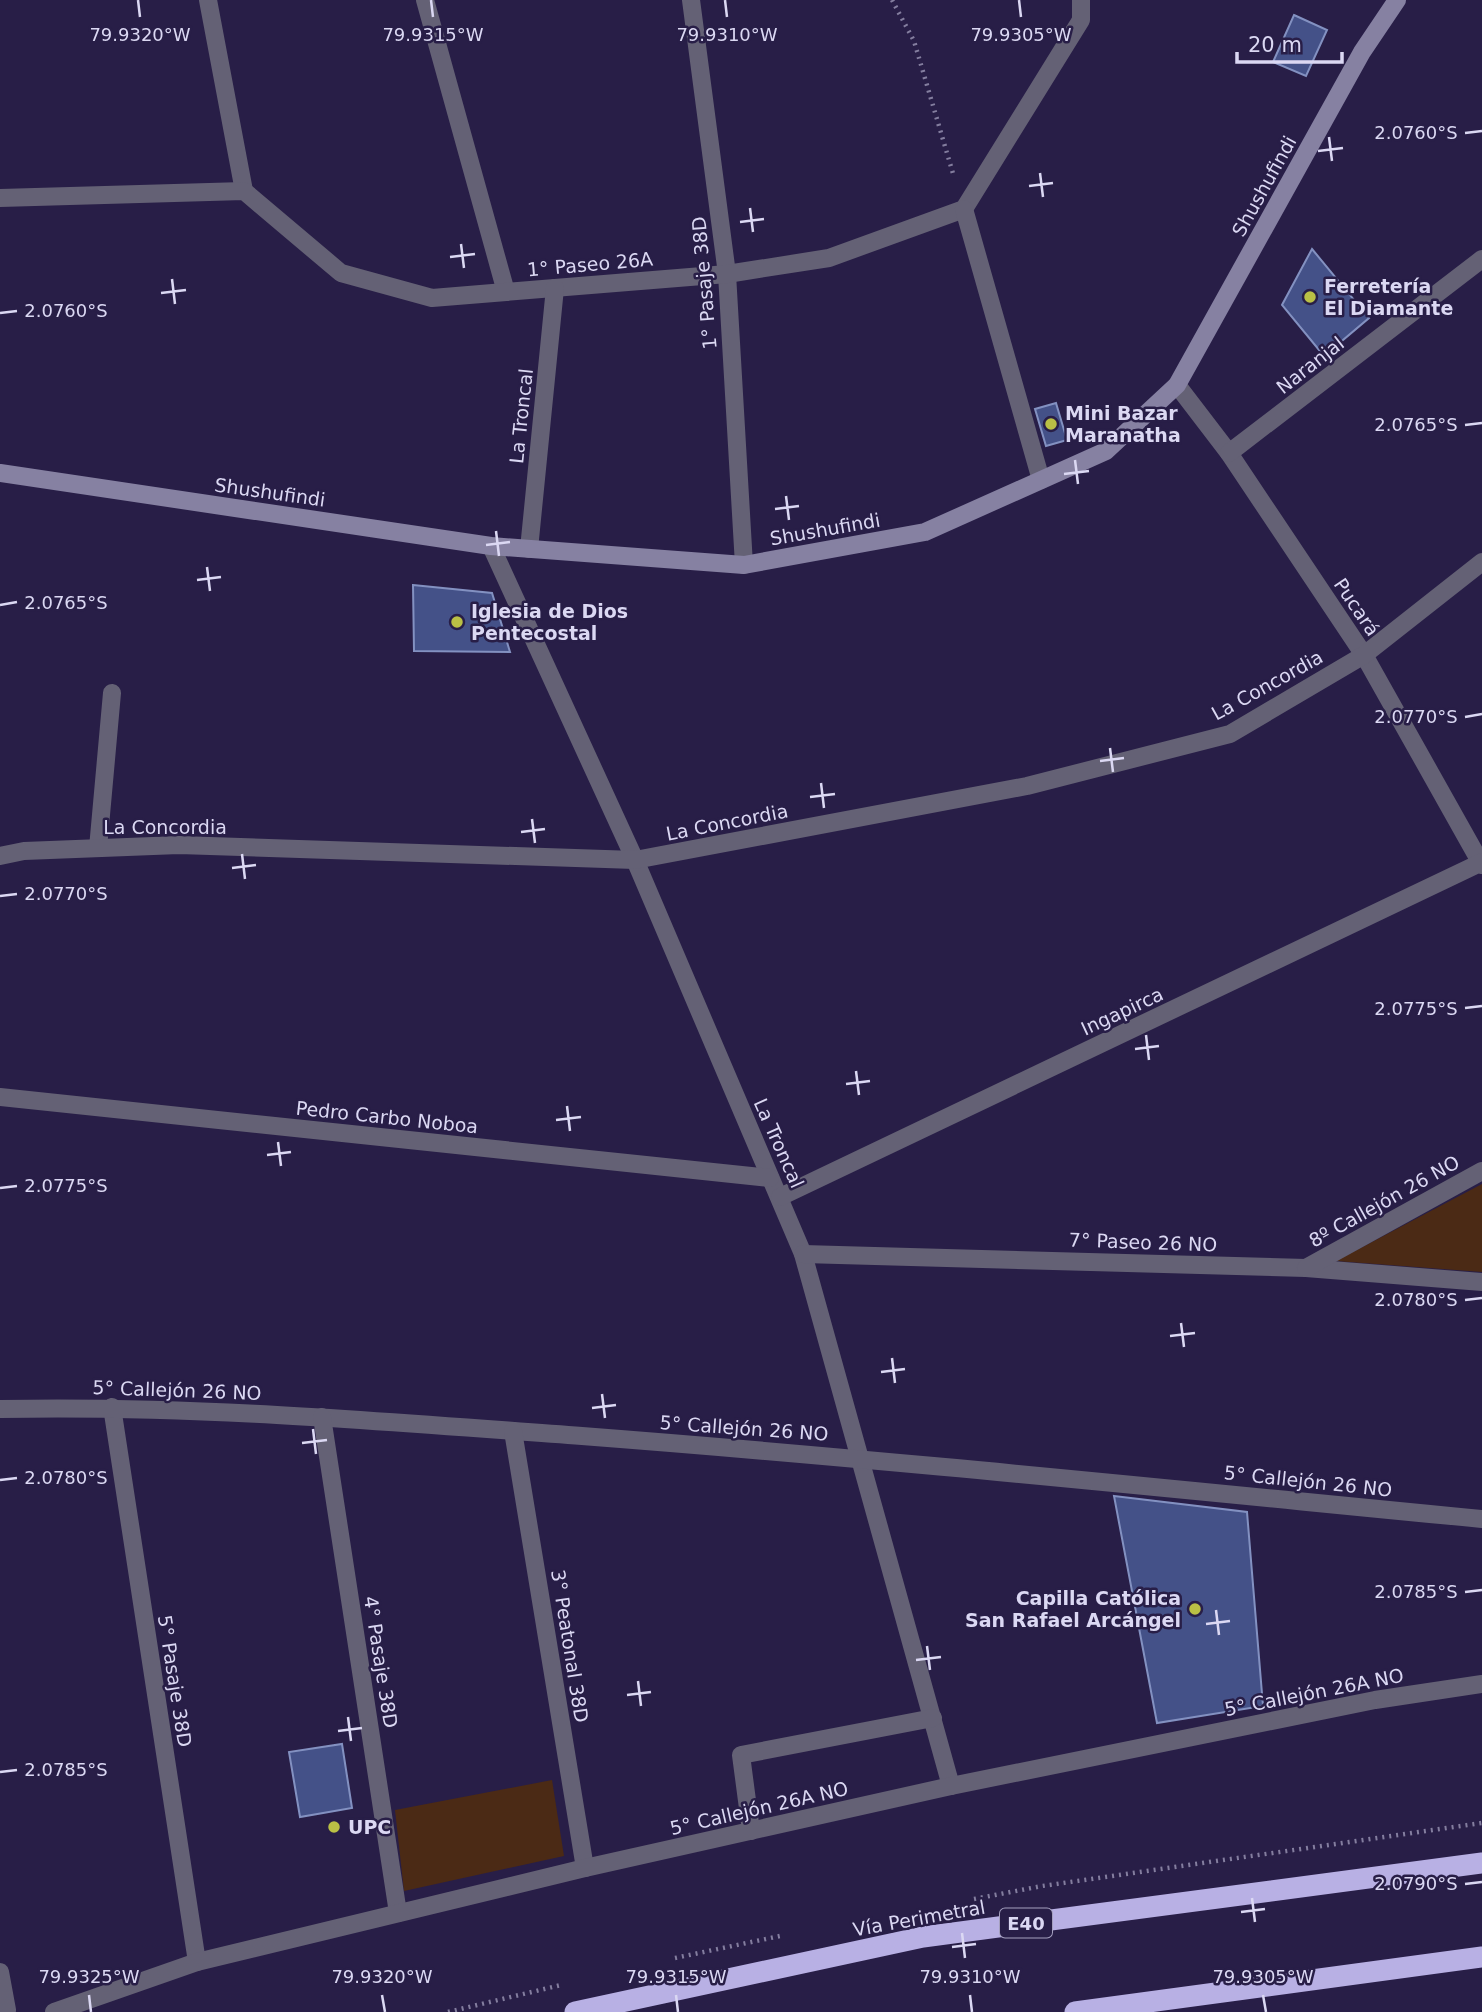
<svg xmlns="http://www.w3.org/2000/svg" width="1482" height="2012" font-family="'DejaVu Sans',sans-serif">
<style>
.green{fill:#4b2a15}
.building{fill:#445188;stroke:#8391c1;stroke-width:2}
.lines{fill:none;stroke-linecap:round;stroke-linejoin:round}
.path{stroke:#847e9f;stroke-width:4.5;stroke-dasharray:2 5;stroke-linecap:butt}
.street{stroke:#646175;stroke-width:18}
.secondary{stroke:#8681a2;stroke-width:18}
.highway{stroke:#b8b0e4;stroke-width:21}
.ticks{fill:none;stroke:#dbd8f3;stroke-width:2.5}
.poi-dot{fill:#bac045;stroke:#281e47;stroke-width:2.5}
.labels{text-anchor:middle;dominant-baseline:central;stroke-width:5;stroke-linejoin:round;paint-order:stroke}
.shield{fill:#281e47;stroke:#a5a0bf;stroke-width:2}
.shield-label{font-size:18px;font-weight:bold;fill:#dbd8f3}
.street-label{font-size:19px;fill:#dbd8f3;stroke:#281e47}
.poi-label{font-size:19px;font-weight:bold;fill:#dbd8f3;stroke:#281e47;text-anchor:start}
.ticks-label{font-size:18px;text-anchor:middle;fill:#dbd8f3;stroke:#281e47;stroke-width:5;stroke-linejoin:round;paint-order:stroke}
</style>
<rect width="100%" height="100%" fill="#281e47"/>
<g class="green">
<polygon points="1482,1184 1482,1272 1336,1261"/>
<polygon points="552,1780 564,1856 404,1891 395,1810"/>
</g>
<g class="building">
<polygon points="1294,15 1327,30 1306,76 1273,62"/>
<polygon points="1312,249 1369,318 1324,356 1282,305"/>
<polygon points="1056,403 1067,440 1046,446 1035,409"/>
<polygon points="413,585 492,593 510,652 414,651"/>
<polygon points="1114,1496 1247,1512 1263,1706 1157,1723"/>
<polygon points="342,1744 352,1808 300,1817 289,1752"/>
</g>
<g class="lines">
<g class="path">
<polyline points="892,0 914,41 954,177"/>
<polyline points="974,1899 1042,1886 1482,1823"/>
<polyline points="675,1958 780,1936"/>
<polyline points="448,2012 561,1985"/>
</g>
<g class="street">
<polyline points="208,0 244,191"/>
<polyline points="425,0 506,292"/>
<polyline points="691,0 727,274 744,565"/>
<polyline points="0,198 244,191 341,273 432,298 727,274 829,258 964,209 1081,20 1081,0"/>
<polyline points="964,209 1041,480"/>
<polyline points="1177,385 1229,453 1364,655 1482,865"/>
<polyline points="1229,453 1482,259"/>
<polyline points="491,546 635,860 803,1254 951,1786"/>
<polyline points="529,549 555,288"/>
<polyline points="98,848 112,693"/>
<polyline points="0,856 24,851 179,845 635,860 1027,786 1230,734 1364,655 1482,562"/>
<polyline points="0,1097 770,1178"/>
<polyline points="780,1197 1482,862"/>
<polyline points="803,1254 1306,1268 1482,1282"/>
<polyline points="1306,1268 1482,1171"/>
<polyline points="112,1407 197,1962"/>
<path d="M0,1409C195,1405 388,1422 582,1436C882,1459 1182,1490 1482,1519"/>
<polyline points="322,1417 398,1913"/>
<polyline points="513,1431 585,1868"/>
<polyline points="751,1831 741,1755 933,1718"/>
<polyline points="0,1972 7,2010"/>
<polyline points="54,2012 197,1962 585,1868 951,1786 1375,1700 1482,1684"/>
</g>
<polyline class="secondary" points="0,473 491,546 744,565 925,532 1106,451 1177,385 1362,52 1397,0"/>
<g class="highway">
<polyline points="575,2012 923,1937 1482,1863"/>
<polyline points="1075,2012 1482,1957"/>
</g>
</g>
<path class="ticks" d="M138,0L140,17M431,0L433,17M725,0L727,17M1019,0L1021,17M1465,133L1482,131M1329,137L1332,161M1318,151L1343,148M1040,173L1043,197M1029,186L1053,183M750,208L753,232M740,222L764,219M461,244L464,268M450,257L475,254M172,279L175,304M161,293L186,290M0,313L17,311M1465,425L1482,423M1075,460L1078,484M1064,474L1089,471M786,496L789,520M775,509L799,506M496,531L499,556M486,545L510,542M207,567L210,591M197,580L221,577M0,605L17,602M1465,717L1482,714M1110,748L1113,772M1100,761L1124,758M821,783L824,808M810,797L835,794M532,819L535,843M521,832L545,829M242,854L245,879M232,868L256,865M0,896L17,894M1465,1008L1482,1006M1146,1035L1149,1060M1135,1049L1159,1046M856,1071L859,1095M846,1084L870,1081M567,1106L570,1131M556,1120L581,1117M278,1142L281,1166M267,1155L291,1152M0,1188L17,1186M1465,1300L1482,1298M1181,1323L1184,1347M1170,1336L1195,1333M892,1358L895,1383M881,1372L905,1369M602,1394L605,1418M592,1408L616,1405M313,1429L316,1454M302,1443L327,1440M0,1480L17,1478M1465,1592L1482,1590M1216,1610L1219,1635M1206,1624L1230,1621M927,1646L930,1670M916,1660L941,1657M638,1681L641,1706M627,1695L651,1692M348,1717L351,1741M338,1731L362,1728M0,1772L17,1770M1465,1884L1482,1882M1252,1898L1255,1922M1241,1912L1265,1909M962,1933L965,1958M952,1947L976,1944M89,1995L91,2012M382,1995L385,2012M676,1995L678,2012M970,1995L972,2012M1263,1995L1266,2012"/>
<g class="poi-dot">
<circle cx="1310" cy="297" r="7"/>
<circle cx="1051" cy="424" r="7"/>
<circle cx="457" cy="622" r="7"/>
<circle cx="1195" cy="1609" r="7"/>
<circle cx="334" cy="1827" r="7"/>
</g>
<g class="labels">
<rect class="shield" x="1000" y="1908.5" width="52" height="29" rx="5"/>
<g class="shield-label">
<text x="1026" y="1923">E40</text>
</g>
<g class="street-label">
<text transform="translate(1264 186) rotate(-61)">Shushufindi</text>
<text transform="translate(590 264) rotate(-5)">1° Paseo 26A</text>
<text transform="translate(704 283) rotate(-95)">1° Pasaje 38D</text>
<text transform="translate(1310 365) rotate(-38)">Naranjal</text>
<text transform="translate(521 416) rotate(-84)">La Troncal</text>
<text transform="translate(270 492) rotate(8)">Shushufindi</text>
<text transform="translate(825 529) rotate(-10)">Shushufindi</text>
<text transform="translate(1357 607) rotate(56)">Pucará</text>
<text transform="translate(1267 685) rotate(-29)">La Concordia</text>
<text transform="translate(727 822) rotate(-11)">La Concordia</text>
<text x="165" y="827">La Concordia</text>
<text transform="translate(1122 1011) rotate(-25)">Ingapirca</text>
<text transform="translate(387 1117) rotate(6)">Pedro Carbo Noboa</text>
<text transform="translate(779 1143) rotate(66)">La Troncal</text>
<text transform="translate(1384 1201) rotate(-29)">8º Callejón 26 NO</text>
<text transform="translate(1143 1242) rotate(2)">7° Paseo 26 NO</text>
<text transform="translate(177 1390) rotate(2)">5° Callejón 26 NO</text>
<text transform="translate(744 1428) rotate(4)">5° Callejón 26 NO</text>
<text transform="translate(1308 1481) rotate(6)">5° Callejón 26 NO</text>
<text transform="translate(570 1646) rotate(81)">3° Peatonal 38D</text>
<text transform="translate(381 1662) rotate(81)">4° Pasaje 38D</text>
<text transform="translate(175 1681) rotate(81)">5° Pasaje 38D</text>
<text transform="translate(1314 1692) rotate(-11)">5° Callejón 26A NO</text>
<text transform="translate(759 1808) rotate(-13)">5° Callejón 26A NO</text>
<text transform="translate(919 1918) rotate(-10)">Vía Perimetral</text>
</g>
<g class="poi-label">
<text x="1324" y="286">Ferretería<tspan x="1324" dy="22">El Diamante</tspan></text>
<text x="1065" y="413">Mini Bazar<tspan x="1065" dy="22">Maranatha</tspan></text>
<text x="471" y="611">Iglesia de Dios<tspan x="471" dy="22">Pentecostal</tspan></text>
<text x="1181" y="1598" text-anchor="end">Capilla Católica<tspan x="1181" dy="22">San Rafael Arcángel</tspan></text>
<text x="348" y="1827">UPC</text>
</g>
</g>
<g class="ticks-label">
<text x="140" y="41">79.9320°W</text>
<text x="433" y="41">79.9315°W</text>
<text x="727" y="41">79.9310°W</text>
<text x="1021" y="41">79.9305°W</text>
<text x="1416" y="139">2.0760°S</text>
<text x="66" y="317">2.0760°S</text>
<text x="1416" y="431">2.0765°S</text>
<text x="66" y="609">2.0765°S</text>
<text x="1416" y="723">2.0770°S</text>
<text x="66" y="900">2.0770°S</text>
<text x="1416" y="1015">2.0775°S</text>
<text x="66" y="1192">2.0775°S</text>
<text x="1416" y="1306">2.0780°S</text>
<text x="66" y="1484">2.0780°S</text>
<text x="1416" y="1598">2.0785°S</text>
<text x="66" y="1776">2.0785°S</text>
<text x="1416" y="1890">2.0790°S</text>
<text x="89" y="1983">79.9325°W</text>
<text x="382" y="1983">79.9320°W</text>
<text x="676" y="1983">79.9315°W</text>
<text x="970" y="1983">79.9310°W</text>
<text x="1263" y="1983">79.9305°W</text>
</g>
<path d="M1237 52v10h105v-10" fill="none" stroke="#dbd8f3" stroke-width="3.5"/>
<text x="1248" y="52" font-size="21" fill="#dbd8f3" stroke="#281e47" stroke-width="5" paint-order="stroke">20 m</text>
</svg>
